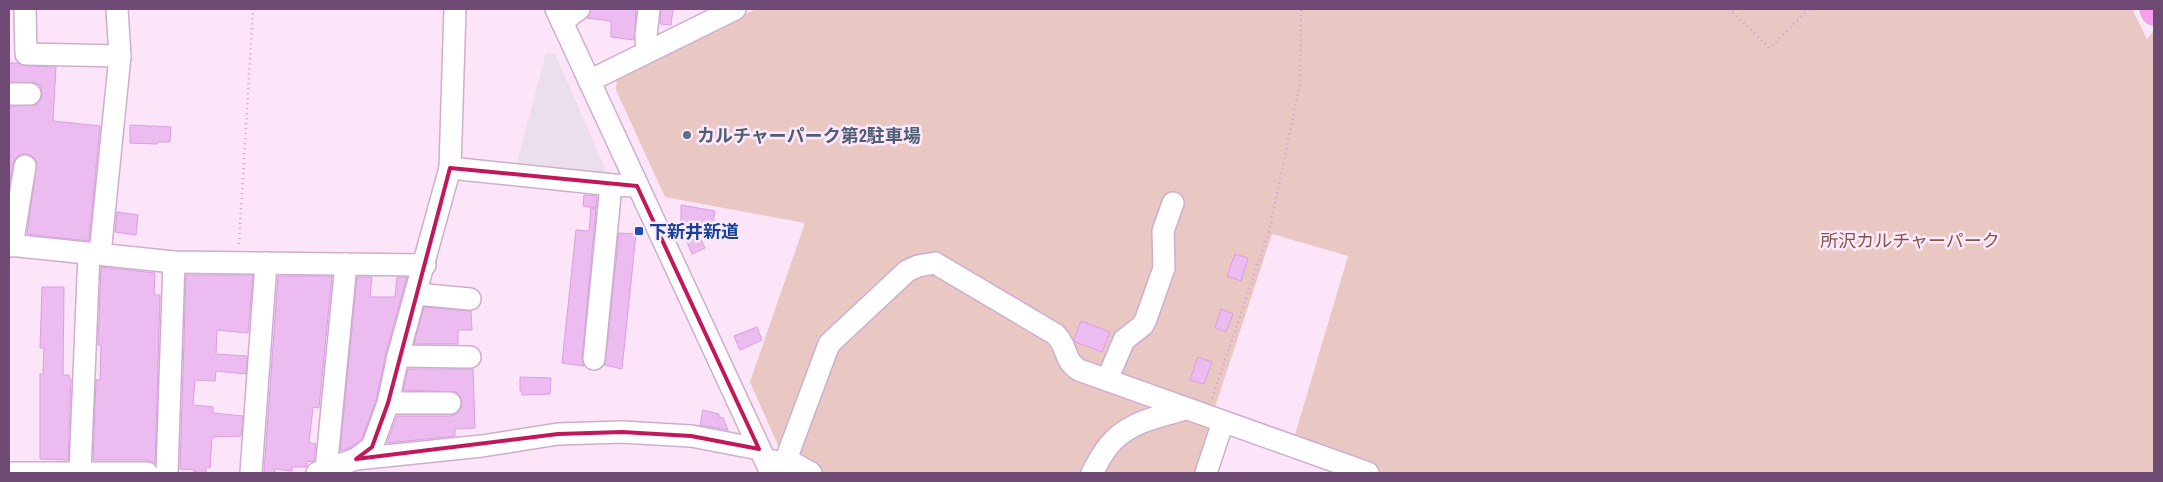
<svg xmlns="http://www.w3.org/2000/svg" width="2163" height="482" font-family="'Archivo Narrow','Noto Sans JP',sans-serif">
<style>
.industrial{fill:#ebdfec}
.green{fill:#e9c7c3}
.building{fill:#ecbcf1;stroke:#dc9de3}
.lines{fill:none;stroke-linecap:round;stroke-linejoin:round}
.minor-casing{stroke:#ceaecf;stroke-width:24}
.major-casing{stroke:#fff;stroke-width:29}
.path{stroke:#d0a0d6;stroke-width:2.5;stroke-dasharray:1 4;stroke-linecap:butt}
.minor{stroke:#fff;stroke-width:21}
.major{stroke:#f99eed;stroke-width:26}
.marked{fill:none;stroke:#c2185b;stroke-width:4;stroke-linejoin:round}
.service-dot{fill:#5c6f8a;stroke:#ffeafc;stroke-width:2}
.transit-dot{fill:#1a4fb4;stroke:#ffeafc;stroke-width:2}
.labels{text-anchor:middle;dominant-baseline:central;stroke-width:5;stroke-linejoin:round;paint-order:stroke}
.service-label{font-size:18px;font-weight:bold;fill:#4e5e75;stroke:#ffeafc;text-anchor:start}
.transit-label{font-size:18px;font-weight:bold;fill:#164399;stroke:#ffeafc;text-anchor:start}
.park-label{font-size:18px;fill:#855548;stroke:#ffeafc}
</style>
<rect width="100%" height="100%" fill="#fce4f9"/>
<polygon class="industrial" points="546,53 555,54 607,173 602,179 515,170"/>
<polygon class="green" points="756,9 2132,9 2147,39 2154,31 2154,473 1368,473 1292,445 1348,256 1272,234 1214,410 1201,473 822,473 781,452 750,382 805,223 665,197 616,90 617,77"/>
<g class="building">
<polygon points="591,9 636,9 634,40 611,37 611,21 587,18"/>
<polygon points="661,9 673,9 671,25 660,24"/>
<polygon points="9,63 18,63 26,66 56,67 53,121 100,126 89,241 27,234 37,162 33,157 27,154 21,154 16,158 13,164 9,188 9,106 36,105 41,100 42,94 41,87 36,83 9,82"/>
<polygon points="130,125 171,127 170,142 158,142 157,144 130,143"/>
<polygon points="584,195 597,196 596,208 583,206"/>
<polygon points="681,205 715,211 712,229 681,225"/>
<polygon points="591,208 596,209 582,358 584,366 562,363 576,230 589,231"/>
<polygon points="117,212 138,215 136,235 115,232"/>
<polygon points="619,233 636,234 622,369 605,365"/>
<polygon points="699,236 705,248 692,254 687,242"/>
<polygon points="1235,254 1248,258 1241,281 1227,276"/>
<polygon points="101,267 155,273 154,295 160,295 155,464 147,460 93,460 96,380 100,380 101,345 98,345"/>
<polygon points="186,275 253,275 248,333 217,330 216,354 247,356 246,374 216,371 215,381 195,380 193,405 213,407 213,413 243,416 241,436 212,437 210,468 206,467 206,473 194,472 194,470 180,469"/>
<polygon points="278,276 332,276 319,408 313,407 309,443 316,444 314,461 307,462 306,467 292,467 292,471 275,469 274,473 264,472"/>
<polygon points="357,277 372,277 370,297 395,297 397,277 407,277 386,353 376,400 362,439 350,448 340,451"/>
<polygon points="42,287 64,287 63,375 69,375 69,379 71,379 68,460 40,459 40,374 43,374 44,348 40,348"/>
<polygon points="424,307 471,311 472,330 458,330 458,344 414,344"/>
<polygon points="1221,309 1233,314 1226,332 1215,328"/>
<polygon points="1081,321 1110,332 1102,352 1075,342 1074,339"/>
<polygon points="757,327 762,340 740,350 734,336"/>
<polygon points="1198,357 1212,362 1204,384 1190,380"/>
<polygon points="408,369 473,369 475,428 455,429 455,436 387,443 397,416 450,416 457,414 461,409 461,397 456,392 403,390"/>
<polygon points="520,377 551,378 550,394 522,395 522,391 520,391"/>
<polygon points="703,410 719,414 719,417 723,418 728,430 700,425"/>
</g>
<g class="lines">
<defs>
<g id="minor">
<polyline points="25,9 26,54 120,56"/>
<polyline points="556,9 771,473"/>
<polyline points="562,22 579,9"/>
<polyline points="647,52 646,35 649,9"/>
<polyline points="589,81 735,9"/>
<polyline points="9,94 30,94"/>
<polyline points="450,168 613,185 637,186"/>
<polyline points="9,245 174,262 425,265"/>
<polyline points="12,246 25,166"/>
<polyline points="100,254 120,56 117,9"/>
<polyline points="416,294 470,299"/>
<polyline points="398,356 470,357"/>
<polyline points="594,359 611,185"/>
<polyline points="1107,380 1124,340 1143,325 1146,319 1164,268 1163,231 1173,203"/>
<polyline points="388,403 450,403"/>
<polyline points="356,459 372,447 388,403 398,356 450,168 455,9"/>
<polyline points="772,461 793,463 811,473"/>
<path d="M785,462L829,344L907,271L918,266L935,263L1055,334C1069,347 1062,359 1079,370L1368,473"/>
<polyline points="326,470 346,264"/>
<polyline points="80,472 89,253"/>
<polyline points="9,473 147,473"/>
<polyline points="167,473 174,262"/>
<polyline points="251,473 266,263"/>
<polyline points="317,473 356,459 482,446 558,434 622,432 691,436 759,449"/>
<path d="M1092,473C1098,462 1104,449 1114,440C1133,421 1161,416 1186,409"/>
<polyline points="1206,473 1223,422"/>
</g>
<polyline id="major" points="2152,9 2154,13"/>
</defs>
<use href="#minor" class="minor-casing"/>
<use href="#major" class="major-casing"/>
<g class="path">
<polyline points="1729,9 1770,48 1809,9"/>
<polyline points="239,244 253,9"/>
<polyline points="1212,398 1269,232 1300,83 1301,9"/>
</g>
<use href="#minor" class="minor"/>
<use href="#major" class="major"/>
</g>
<path class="marked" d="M450,168L637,186L759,449L691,436L622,432L558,434L356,459L372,447L388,403Z"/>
<circle class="service-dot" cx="687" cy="135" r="5"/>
<rect class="transit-dot" x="634" y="226" width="10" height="10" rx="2.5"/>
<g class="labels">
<g class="service-label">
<text x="697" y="135">カルチャーパーク第2駐車場</text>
</g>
<g class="transit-label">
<text x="649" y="231">下新井新道</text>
</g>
<g class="park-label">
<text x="1910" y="240">所沢カルチャーパーク</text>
</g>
</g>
<rect width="2163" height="482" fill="none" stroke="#6e4a74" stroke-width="20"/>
</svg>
